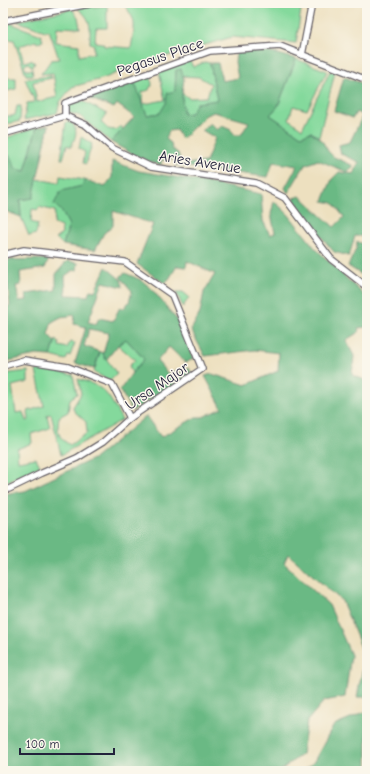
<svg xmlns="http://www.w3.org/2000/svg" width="370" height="774" font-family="'Comic Neue',sans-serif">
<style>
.green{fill:#84d99c;stroke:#537e6c}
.forest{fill:#6bb984;stroke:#466e60}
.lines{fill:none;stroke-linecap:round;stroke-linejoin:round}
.minor-casing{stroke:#696469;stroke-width:8}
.minor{stroke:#fff;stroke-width:5.5}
.labels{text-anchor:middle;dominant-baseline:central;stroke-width:3;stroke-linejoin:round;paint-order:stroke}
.street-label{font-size:15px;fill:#22223b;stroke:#fbf7ec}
</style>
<rect width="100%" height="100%" fill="#fbf7ec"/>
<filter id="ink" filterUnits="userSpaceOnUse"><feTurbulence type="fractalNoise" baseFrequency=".025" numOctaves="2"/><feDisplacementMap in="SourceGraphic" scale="8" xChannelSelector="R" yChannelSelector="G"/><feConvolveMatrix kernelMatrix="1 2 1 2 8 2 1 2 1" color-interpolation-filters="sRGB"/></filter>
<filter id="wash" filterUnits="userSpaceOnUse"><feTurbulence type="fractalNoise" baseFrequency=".012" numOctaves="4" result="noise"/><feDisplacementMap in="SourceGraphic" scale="16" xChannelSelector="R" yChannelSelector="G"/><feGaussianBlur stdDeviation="0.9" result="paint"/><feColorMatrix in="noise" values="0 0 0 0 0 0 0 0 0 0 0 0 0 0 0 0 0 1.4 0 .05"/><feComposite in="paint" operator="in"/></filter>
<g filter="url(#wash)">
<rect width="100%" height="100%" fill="#ede0bf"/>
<g class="green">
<path d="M122,3H302L296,43L232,37L130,67L105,78L72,87L60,102L57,113L24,120L27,103L35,102L25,79L51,76L52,78L33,82L37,102L57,97L53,73L41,74L51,60L59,59L49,30L45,31L17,21L72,9L78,17L80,28L57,27L56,42L79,45V56L94,53V45L90,43C90,26 92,19 77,8L107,6V28H96L95,42L103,43L104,46L131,48C135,25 138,21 122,3Z"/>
<polygon points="7,22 41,35 43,41 37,43 36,41 19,46 24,62 31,60 35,63 32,67 28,63 24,66 27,70 30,70 32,68 33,75 26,75 14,40 3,38 3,23"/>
<polygon points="296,59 327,71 307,110 293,106 289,119 302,129 330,71 335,72 319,137 311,132 301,136 270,115 278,106"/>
<polygon points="190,61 193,67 205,62 210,63 217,100 197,103 192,113 183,114 182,93 189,98 207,97 211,84 199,77 183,76 181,69 176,71 175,91 160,113 147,115 134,81 151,74 152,86 150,87 149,90 142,92 144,104 165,100 159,71"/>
<polygon points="3,78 16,78 16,89 3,92"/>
<polygon points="81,100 107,114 101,122 108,129 115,130 121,126 123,130 111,142 80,116 67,112 68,105"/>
<polygon points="17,106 21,106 20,121 3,125 3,113 4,116 12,116 15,115"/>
<path d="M66,122L72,123C79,131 75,138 71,147L67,145L63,159H61Z"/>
<polygon points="37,127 25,171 16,169 4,160 7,176 3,174 3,139"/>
<polygon points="81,137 92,144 86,164 83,163 85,152 79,149"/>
<polygon points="60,176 85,180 83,186 62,191 62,212 69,225 63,245 56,238 62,234 61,227 54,224 55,211 39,207 38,210 32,209 31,222 38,224 36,234 29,236 21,217 20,200 33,198 37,179 59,183"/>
<polygon points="183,292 189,297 183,307 176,292"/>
<polygon points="126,339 144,359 132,373 129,366 135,360 118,345"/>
<polygon points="56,340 59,343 59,346 67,348 70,342 75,343 70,356 68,356 66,360 51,356"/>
<polygon points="100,352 104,353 103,354 117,374 110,381 94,372"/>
<path d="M41,369L73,375L77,394L70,399L68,412L59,417C57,431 57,437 70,445L87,433L86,422L74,411L73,407L81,394L78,379C107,387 108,395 122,420L61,455L51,414L47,415L50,428L31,434L32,443L17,449L18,461L36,458L40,466L6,482H3V374L28,371V382L12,386L16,413L23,412L26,421L29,420L28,411L44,406L36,371Z"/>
</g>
<g class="forest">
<polygon points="257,51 278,54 296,59 278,106 270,115 301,136 311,132 321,139 328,151 334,157 354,166 347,172 318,160 305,165 288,193 285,188 297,166 273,162 268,177 174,165 206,162 215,138 202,130 210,123 217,130 222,126 231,130 235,135 241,135 249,122 214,112 206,115 182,139 176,130 169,131 166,139 171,143 172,149 178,153 180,159 161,160 161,165 153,163 134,155 111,142 134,117 117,104 114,108 88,98 134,81 147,115 160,113 166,103 167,93 175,91 176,70 181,69 184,79 182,93 183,114 191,113 197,103 217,100 210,63 218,63 222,81 238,78 235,62 236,53"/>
<polygon points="344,77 367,85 367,238 362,236 355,236 349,256 334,252 308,221 293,198 300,196 334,227 344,217 333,203 323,201 332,179 339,172 354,174 359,162 341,154 339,145 350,142 363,115 356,112 353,118 334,111"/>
<polygon points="49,125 33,198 20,200 21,217 3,210 3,183 8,180 4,160 9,155 16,169 25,171 37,127"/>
<polygon points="112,161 139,171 205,182 261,194 263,221 270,235 275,233 271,214 274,201 288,214 315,248 364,295 367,297 367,327 358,328 359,332 346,340 354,356 352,375 367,381 367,697 357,697 365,657 342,601 288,554 284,563 329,605 351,655 345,697 324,701 307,721 302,754 280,771 3,771 3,494 25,491 95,458 146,416 161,437 196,417 203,417 222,408 205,376 212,374 246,385 278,371 279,353 255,350 205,356 191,330 200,313 204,292 215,274 187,261 186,267 177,266 169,279 164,283 137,264 153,224 113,211 113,226 104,233 95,250 63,245 69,225 62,212 54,204 61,191 82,186 85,180 105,187 112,177"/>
<polygon points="357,241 367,247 367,278 348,266 356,249"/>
<polygon points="49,259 45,268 20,272 21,285 16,286 19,301 27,300 26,294 56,290 56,274 67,261 78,263 77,270 72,271 65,276 66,295 88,296 90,290 95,291 106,267 121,280 123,287 103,282 88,322 96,324 99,318 113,321 120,307 123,309 129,302 132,291 120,277 125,273 141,280 151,288 178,321 194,358 186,363 169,347 157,361 168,374 177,370 179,374 189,368 191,373 132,411 120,390 132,373 144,359 126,339 118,345 106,360 103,354 109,333 89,329 84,346 100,352 94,369 75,363 86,327 74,324 75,315 61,317 52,322 48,334 55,342 51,356 36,355 3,362 3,307 10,306 5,260"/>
<polygon points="367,711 367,771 303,771 313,763 334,725"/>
</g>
</g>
<g filter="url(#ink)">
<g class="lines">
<defs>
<g id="minor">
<polyline points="3,21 89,4"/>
<polyline points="302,55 312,3"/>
<polyline points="65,116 65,103 210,51 280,46 367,80"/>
<polyline points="3,134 65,116 86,125 112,148 151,167 256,183 285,198 331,259 367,287"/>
<polyline points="3,255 24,250 125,262 172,295 202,369 130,418 103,442 77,458 42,473 9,489 3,489"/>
<polyline points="3,366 24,360 68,367 112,384 130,418"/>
</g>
</defs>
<use href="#minor" class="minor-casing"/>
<use href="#minor" class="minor"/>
</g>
</g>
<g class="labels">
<g class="street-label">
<text transform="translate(160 57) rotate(-19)">Pegasus Place</text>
<text transform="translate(200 162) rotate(9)">Aries Avenue</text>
<text transform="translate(157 386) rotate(-34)">Ursa Major</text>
</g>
</g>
<rect width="370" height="774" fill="none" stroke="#fbf7ec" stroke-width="16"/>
<path d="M20 748v6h94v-6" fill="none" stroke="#22223b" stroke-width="2"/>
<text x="26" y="748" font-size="12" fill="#22223b" stroke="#fbf7ec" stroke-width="3" paint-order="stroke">100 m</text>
</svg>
